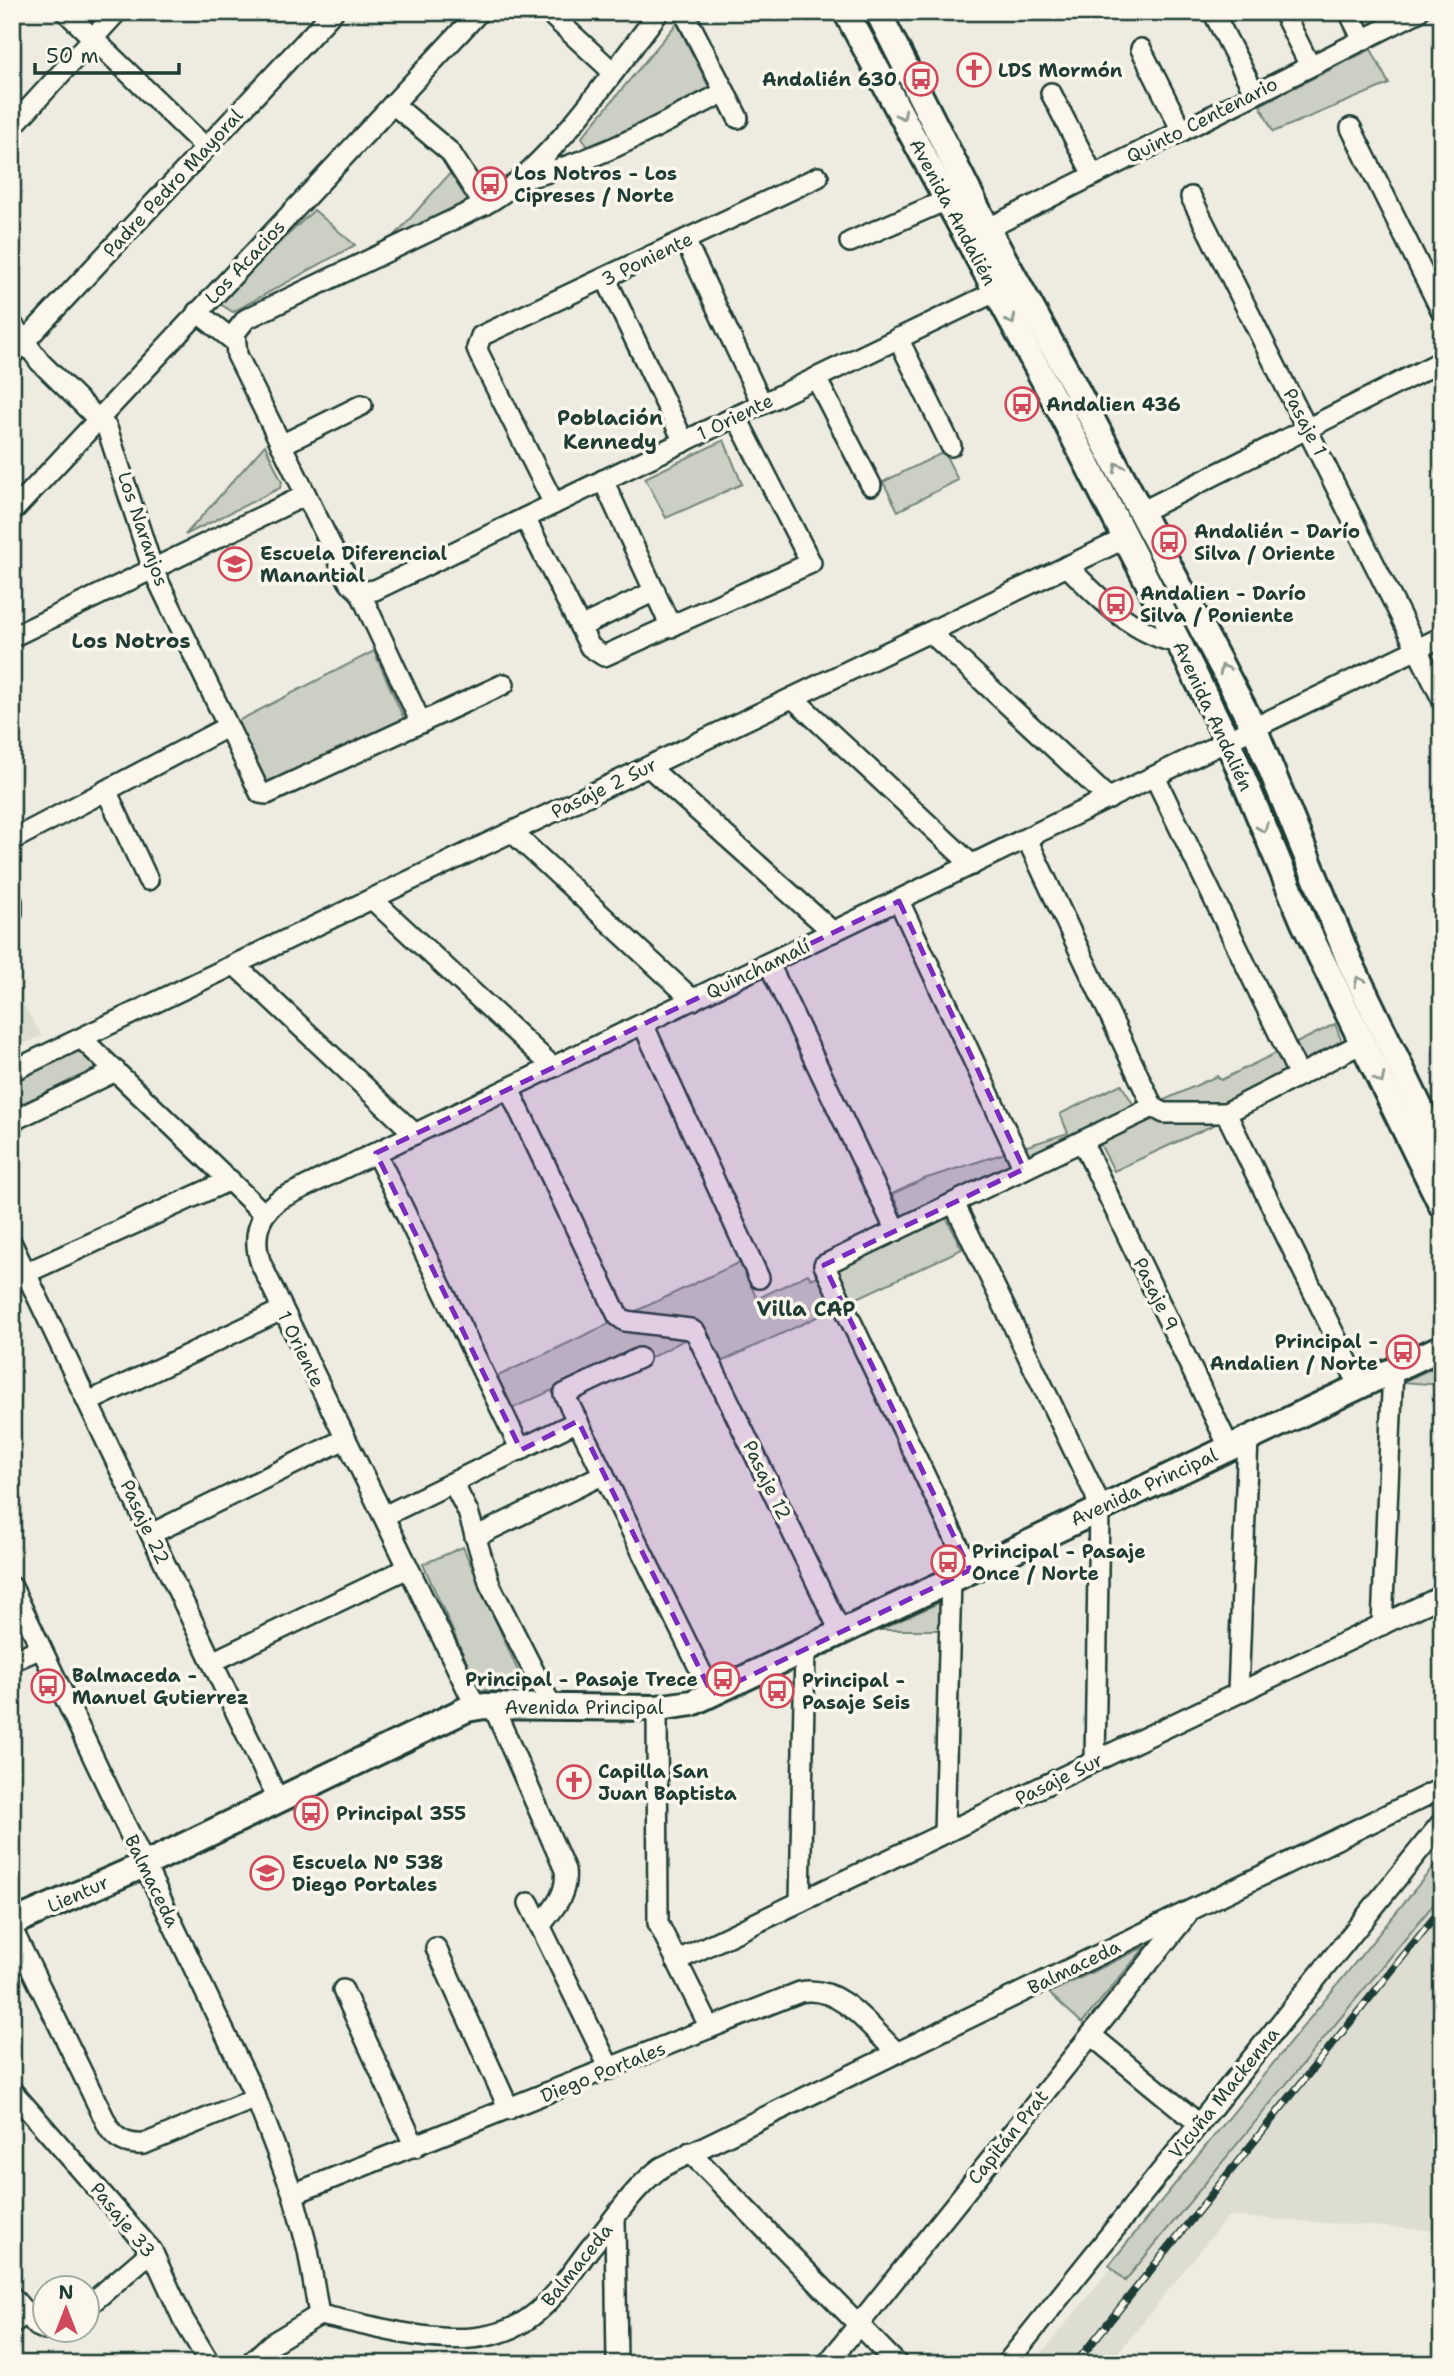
<svg xmlns="http://www.w3.org/2000/svg" width="1454" height="2376" font-family="'Shantell Sans',sans-serif">
<style>
.built{fill:#ddddd2}
.green{fill:#cbcfc4;stroke:#75867c;stroke-width:2}
.lines{fill:none;stroke-linecap:round;stroke-linejoin:round}
.minor-casing{stroke:#1f3d34;stroke-width:24}
.major-casing{stroke:#1f3d34;stroke-width:30}
.minor{stroke:#fbf7ec;stroke-width:19}
.major{stroke:#fbf7ec;stroke-width:24}
.rail-casing{stroke:#1f3d34;stroke-width:8}
.rail{stroke:#fbf7ec;stroke-width:5;stroke-dasharray:16;stroke-linecap:butt}
.oneway{stroke:#8d9a90}
.marked{fill:#7b2cbf;fill-opacity:0.2;stroke:#7b2cbf;stroke-width:5;stroke-dasharray:14 9;stroke-linejoin:round}
.labels{text-anchor:middle;dominant-baseline:central;stroke-width:7;stroke-linejoin:round;paint-order:stroke}
.poi-label{font-size:19px;font-weight:bold;fill:#1f3d34;stroke:#fbf7ec;text-anchor:start}
.street-label{font-size:19px;fill:#1f3d34;stroke:#fbf7ec}
.neighbourhood-label{font-size:21px;font-weight:bold;fill:#1f3d34;stroke:#fbf7ec}
</style>
<rect width="100%" height="100%" fill="#eeece1"/>
<filter id="ink" filterUnits="userSpaceOnUse"><feTurbulence type="fractalNoise" baseFrequency=".0143" numOctaves="2"/><feDisplacementMap in="SourceGraphic" scale="14" xChannelSelector="R" yChannelSelector="G"/><feConvolveMatrix kernelMatrix="1 2 1 2 8 2 1 2 1" color-interpolation-filters="sRGB"/></filter>
<g filter="url(#ink)">
<g class="built">
<polygon points="23,1004 42,1036 12,1049 12,1009"/>
<polygon points="1442,1860 1442,2231 1228,2216 1109,2364 1033,2364"/>
</g>
<g class="green">
<polygon points="677,23 710,89 589,149 582,137"/>
<polygon points="1371,49 1389,84 1273,132 1260,105"/>
<polygon points="452,171 478,205 391,240"/>
<polygon points="314,210 355,245 233,312 217,302"/>
<polygon points="724,440 742,484 666,518 645,478"/>
<polygon points="265,445 282,482 280,488 185,535"/>
<polygon points="944,452 958,480 898,511 883,482"/>
<polygon points="374,651 405,721 265,789 234,723"/>
<polygon points="1335,1024 1342,1042 1220,1122 1114,1171 1098,1140 946,1217 962,1249 721,1362 703,1330 576,1397 568,1383 511,1409 494,1378 740,1262 757,1299 808,1274 811,1279 910,1232 892,1194 924,1179 1068,1133 1060,1114 1121,1084 1138,1112 1217,1076 1221,1080"/>
<polygon points="78,1048 99,1069 12,1108 12,1077"/>
<polygon points="1442,1364 1442,1385 1402,1382"/>
<polygon points="463,1547 527,1691 479,1690 423,1564"/>
<polygon points="945,1600 944,1630 879,1630"/>
<polygon points="1442,1856 1442,1894 1125,2281 1109,2265"/>
<polygon points="1146,1946 1082,2023 1049,1993"/>
</g>
<g class="lines">
<defs>
<g id="minor">
<polyline points="66,12 206,148"/>
<polyline points="548,12 613,72"/>
<polyline points="684,12 738,118"/>
<polyline points="1213,12 1255,94"/>
<polyline points="1283,12 1310,66"/>
<polyline points="1349,12 1363,40"/>
<polyline points="1141,49 1182,131"/>
<polyline points="1051,93 1093,175"/>
<polyline points="393,104 450,152 484,205"/>
<polyline points="12,127 117,12"/>
<polyline points="1351,128 1442,312"/>
<path d="M522,179C595,163 659,125 725,92"/>
<polyline points="1191,197 1442,699"/>
<polyline points="975,235 1418,12"/>
<polyline points="685,240 762,404"/>
<polyline points="850,242 958,195"/>
<polyline points="606,279 684,442"/>
<polyline points="197,312 234,341"/>
<polyline points="12,324 40,362 107,428 153,570 260,793 267,794 504,684"/>
<polyline points="898,338 951,446"/>
<polyline points="12,355 333,12"/>
<polyline points="816,378 871,485"/>
<polyline points="281,445 362,405"/>
<polyline points="603,480 671,627"/>
<polyline points="554,504 479,354 477,348 481,336 818,177"/>
<polyline points="12,512 479,12"/>
<polyline points="1141,512 1442,361"/>
<polyline points="525,518 590,647 604,656 811,563 736,416"/>
<path d="M1067,566C1100,599 1132,634 1179,643"/>
<polyline points="360,592 375,590 995,292"/>
<polyline points="580,627 655,591"/>
<polyline points="930,632 1109,799"/>
<polyline points="12,637 306,495"/>
<polyline points="793,698 972,865"/>
<path d="M421,723L360,592L349,582L237,355L235,333L246,319L484,205C547,171 614,70 659,12"/>
<polyline points="649,767 833,932"/>
<polyline points="1155,777 1299,1075"/>
<polyline points="106,790 148,880"/>
<polyline points="512,832 693,1000"/>
<polyline points="1027,839 1153,1107"/>
<polyline points="12,840 227,727"/>
<polyline points="372,899 553,1067"/>
<polyline points="899,901 1024,1169"/>
<polyline points="12,902 12,913"/>
<polyline points="769,964 896,1231"/>
<polyline points="235,965 415,1134"/>
<polyline points="643,1024 759,1278"/>
<polyline points="82,1039 263,1213"/>
<polyline points="12,1071 1126,538"/>
<polyline points="509,1089 618,1316 625,1321 690,1329 696,1333 841,1633"/>
<polyline points="1153,1107 1164,1113 1226,1113 1362,1043"/>
<polyline points="1226,1113 1359,1385"/>
<polyline points="12,1121 116,1071"/>
<polyline points="1082,1141 1229,1447"/>
<polyline points="376,1153 521,1450"/>
<polyline points="954,1203 1095,1494 1099,1509 1095,1761"/>
<polyline points="12,1244 278,1800"/>
<polyline points="26,1273 230,1180"/>
<polyline points="639,1358 564,1394 712,1694"/>
<polyline points="88,1402 282,1310"/>
<polyline points="453,1483 468,1512 490,1585 553,1709"/>
<polyline points="384,1516 578,1421"/>
<polyline points="151,1534 345,1439"/>
<polyline points="475,1537 604,1474"/>
<polyline points="970,1570 824,1265 1153,1107"/>
<polyline points="12,1587 256,2098 293,2194 308,2250 319,2315"/>
<polyline points="1382,1625 1393,1369"/>
<polyline points="12,1661 41,1648"/>
<polyline points="212,1662 408,1568"/>
<polyline points="1238,1693 1248,1438"/>
<path d="M493,1706L565,1870C568,1894 554,1908 540,1926"/>
<path d="M476,1707L261,1264C252,1238 257,1215 280,1199L1442,637"/>
<polyline points="657,1708 658,1923 710,2028"/>
<polyline points="944,1833 951,1579"/>
<polyline points="800,1902 805,1650"/>
<polyline points="529,1903 610,2069"/>
<path d="M12,1929L109,2128C117,2141 129,2145 144,2144L256,2098"/>
<polyline points="436,1948 509,2109"/>
<polyline points="676,1961 1442,1596"/>
<polyline points="343,1990 415,2147"/>
<polyline points="1091,2035 1199,2124"/>
<polyline points="12,2091 152,2251 183,2319 210,2364"/>
<polyline points="690,2152 897,2364"/>
<path d="M293,2194L800,1992C840,1984 870,2027 897,2053"/>
<polyline points="615,2218 617,2364"/>
<polyline points="12,2297 37,2326 46,2330"/>
<polyline points="88,2306 152,2251"/>
<path d="M319,2315C383,2327 475,2361 532,2316C556,2298 573,2270 591,2247C614,2220 633,2188 662,2167L1442,1788"/>
<polyline points="12,2324 26,2313"/>
<polyline points="249,2364 271,2344 319,2315"/>
<polyline points="827,2364 1187,1915"/>
<polyline points="1006,2364 1442,1822"/>
</g>
<g id="major">
<polyline points="846,12 1056,403 1179,643 1228,742 1304,923 1442,1206"/>
<polyline points="878,12 987,228 1072,381 1255,730 1349,960 1442,1153"/>
<polyline points="12,1923 144,1865 467,1709 485,1706 657,1708 692,1703 1442,1347"/>
</g>
</defs>
<use href="#minor" class="minor-casing"/>
<use href="#major" class="major-casing"/>
<use href="#minor" class="minor"/>
<use href="#major" class="major"/>
<defs>
<polyline id="rail" points="1075,2364 1442,1908"/>
</defs>
<use href="#rail" class="rail-casing"/>
<use href="#rail" class="rail"/>
</g>
<defs><path id="oneway-chevron" d="M-2-3.5L2.5 0L-2 3.5" fill="none" stroke-width="1.6" stroke-linecap="round" stroke-linejoin="round" transform="scale(1.75)"/></defs>
<g class="oneway">
<use href="#oneway-chevron" transform="translate(902 115) rotate(62)"/>
<use href="#oneway-chevron" transform="translate(1011 320) rotate(61)"/>
<use href="#oneway-chevron" transform="translate(1118 467) rotate(-118)"/>
<use href="#oneway-chevron" transform="translate(1224 669) rotate(-117)"/>
<use href="#oneway-chevron" transform="translate(1263 828) rotate(68)"/>
<use href="#oneway-chevron" transform="translate(1359 981) rotate(-116)"/>
<use href="#oneway-chevron" transform="translate(1380 1079) rotate(64)"/>
</g>
</g>
<path class="marked" d="M899,901L1024,1169L824,1265L970,1570L712,1694L578,1421L521,1450L376,1153Z"/>
<defs>
<symbol id="church-ring" viewBox="-11 -11 22 22"><circle r="9.5" fill="#fbf7ec" stroke="#d1495b" stroke-width="1.5"/><path d="M-1.2-6h2.4v3.5h3.3v2.4h-3.3V6h-2.4V-.1h-3.3v-2.4h3.3Z" fill="#d1495b"/></symbol>
<symbol id="bus-ring" viewBox="-11 -11 22 22"><circle r="9.5" fill="#fbf7ec" stroke="#d1495b" stroke-width="1.5"/><path d="M-5-6H5V4H4V6H2V4H-2V6H-4V4H-5ZM-3.5-4V0h7V-4ZM-3.5 1.2v1.5H-2V1.2ZM2 1.2v1.5H3.5V1.2Z" fill="#d1495b"/></symbol>
<symbol id="school-ring" viewBox="-11 -11 22 22"><circle r="9.5" fill="#fbf7ec" stroke="#d1495b" stroke-width="1.5"/><path d="M0-5L7-2L0 1L-7-2ZM-4 1L0 2.5L4 1V4Q0 6-4 4Z" fill="#d1495b"/></symbol>
</defs>
<g fill-rule="evenodd">
<use href="#church-ring" x="955" y="51" width="38" height="38"/>
<use href="#bus-ring" x="902" y="60" width="38" height="38"/>
<use href="#bus-ring" x="471" y="165" width="38" height="38"/>
<use href="#bus-ring" x="1003" y="385" width="38" height="38"/>
<use href="#bus-ring" x="1150" y="523" width="38" height="38"/>
<use href="#school-ring" x="216" y="545" width="38" height="38"/>
<use href="#bus-ring" x="1097" y="585" width="38" height="38"/>
<use href="#bus-ring" x="1384" y="1333" width="38" height="38"/>
<use href="#bus-ring" x="929" y="1543" width="38" height="38"/>
<use href="#bus-ring" x="704" y="1660" width="38" height="38"/>
<use href="#bus-ring" x="29" y="1667" width="38" height="38"/>
<use href="#bus-ring" x="758" y="1672" width="38" height="38"/>
<use href="#church-ring" x="555" y="1763" width="38" height="38"/>
<use href="#bus-ring" x="292" y="1794" width="38" height="38"/>
<use href="#school-ring" x="248" y="1854" width="38" height="38"/>
</g>
<g class="labels">
<g class="poi-label">
<text x="998" y="70">LDS Mormón</text>
<text x="897" y="79" text-anchor="end">Andalién 630</text>
<text x="514" y="173">Los Notros - Los<tspan x="514" dy="22">Cipreses / Norte</tspan></text>
<text x="1046" y="404">Andalien 436</text>
<text x="1194" y="531">Andalién - Darío<tspan x="1194" dy="22">Silva / Oriente</tspan></text>
<text x="260" y="553">Escuela Diferencial<tspan x="260" dy="22">Manantial</tspan></text>
<text x="1140" y="593">Andalien - Darío<tspan x="1140" dy="22">Silva / Poniente</tspan></text>
<text x="1378" y="1341" text-anchor="end">Principal -<tspan x="1378" dy="22">Andalien / Norte</tspan></text>
<text x="972" y="1551">Principal - Pasaje<tspan x="972" dy="22">Once / Norte</tspan></text>
<text x="72" y="1675">Balmaceda -<tspan x="72" dy="22">Manuel Gutierrez</tspan></text>
<text x="698" y="1679" text-anchor="end">Principal - Pasaje Trece</text>
<text x="802" y="1680">Principal -<tspan x="802" dy="22">Pasaje Seis</tspan></text>
<text x="598" y="1771">Capilla San<tspan x="598" dy="22">Juan Baptista</tspan></text>
<text x="336" y="1813">Principal 355</text>
<text x="292" y="1862">Escuela Nº 538<tspan x="292" dy="22">Diego Portales</tspan></text>
</g>
<g class="street-label">
<text transform="translate(1202 120) rotate(-27)">Quinto Centenario</text>
<text transform="translate(173 183) rotate(-47)">Padre Pedro Mayoral</text>
<text transform="translate(953 212) rotate(62)">Avenida Andalién</text>
<text transform="translate(647 259) rotate(-26)">3 Poniente</text>
<text transform="translate(245 262) rotate(-47)">Los Acacios</text>
<text transform="translate(735 417) rotate(-26)">1 Oriente</text>
<text transform="translate(1305 422) rotate(63)">Pasaje 1</text>
<text transform="translate(143 529) rotate(71)">Los Naranjos</text>
<text transform="translate(1213 716) rotate(65)">Avenida Andalién</text>
<text transform="translate(604 788) rotate(-26)">Pasaje 2 Sur</text>
<text transform="translate(758 969) rotate(-26)">Quinchamalí</text>
<text transform="translate(1156 1294) rotate(64)">Pasaje 9</text>
<text transform="translate(301 1349) rotate(64)">1 Oriente</text>
<text transform="translate(767 1480) rotate(64)">Pasaje 12</text>
<text transform="translate(1144 1487) rotate(-25)">Avenida Principal</text>
<text transform="translate(145 1522) rotate(65)">Pasaje 22</text>
<text x="584" y="1707">Avenida Principal</text>
<text transform="translate(1059 1779) rotate(-26)">Pasaje Sur</text>
<text transform="translate(152 1881) rotate(64)">Balmaceda</text>
<text transform="translate(78 1894) rotate(-24)">Lientur</text>
<text transform="translate(1074 1967) rotate(-26)">Balmaceda</text>
<text transform="translate(603 2072) rotate(-22)">Diego Portales</text>
<text transform="translate(1224 2093) rotate(-51)">Vicuña Mackenna</text>
<text transform="translate(1008 2137) rotate(-51)">Capitán Prat</text>
<text transform="translate(123 2220) rotate(51)">Pasaje 33</text>
<text transform="translate(577 2265) rotate(-51)">Balmaceda</text>
</g>
<g class="neighbourhood-label">
<text x="610" y="418">Población<tspan x="610" dy="24">Kennedy</tspan></text>
<text x="131" y="641">Los Notros</text>
<text x="806" y="1309">Villa CAP</text>
</g>
</g>
<rect width="1454" height="2376" fill="none" stroke="#fbf7ec" stroke-width="42"/>
<rect x="21" y="21" width="1412" height="2334" fill="none" stroke="#1f3d34" stroke-width="2.5" filter="url(#ink)"/>
<g transform="translate(66 2309)"><circle r="33" fill="#fbf7ec" stroke="#a3ada2" stroke-width="2"/>
<path d="M0-5L12 26L0 18L-12 26Z" fill="#d1495b"/>
<text y="-10" font-size="19" font-weight="bold" text-anchor="middle" fill="#1f3d34">N</text>
</g>
<path d="M35 63v10h144v-10" fill="none" stroke="#1f3d34" stroke-width="3.5"/>
<text x="46" y="63" font-size="21" fill="#1f3d34" stroke="#fbf7ec" stroke-width="5" paint-order="stroke">50 m</text>
</svg>
